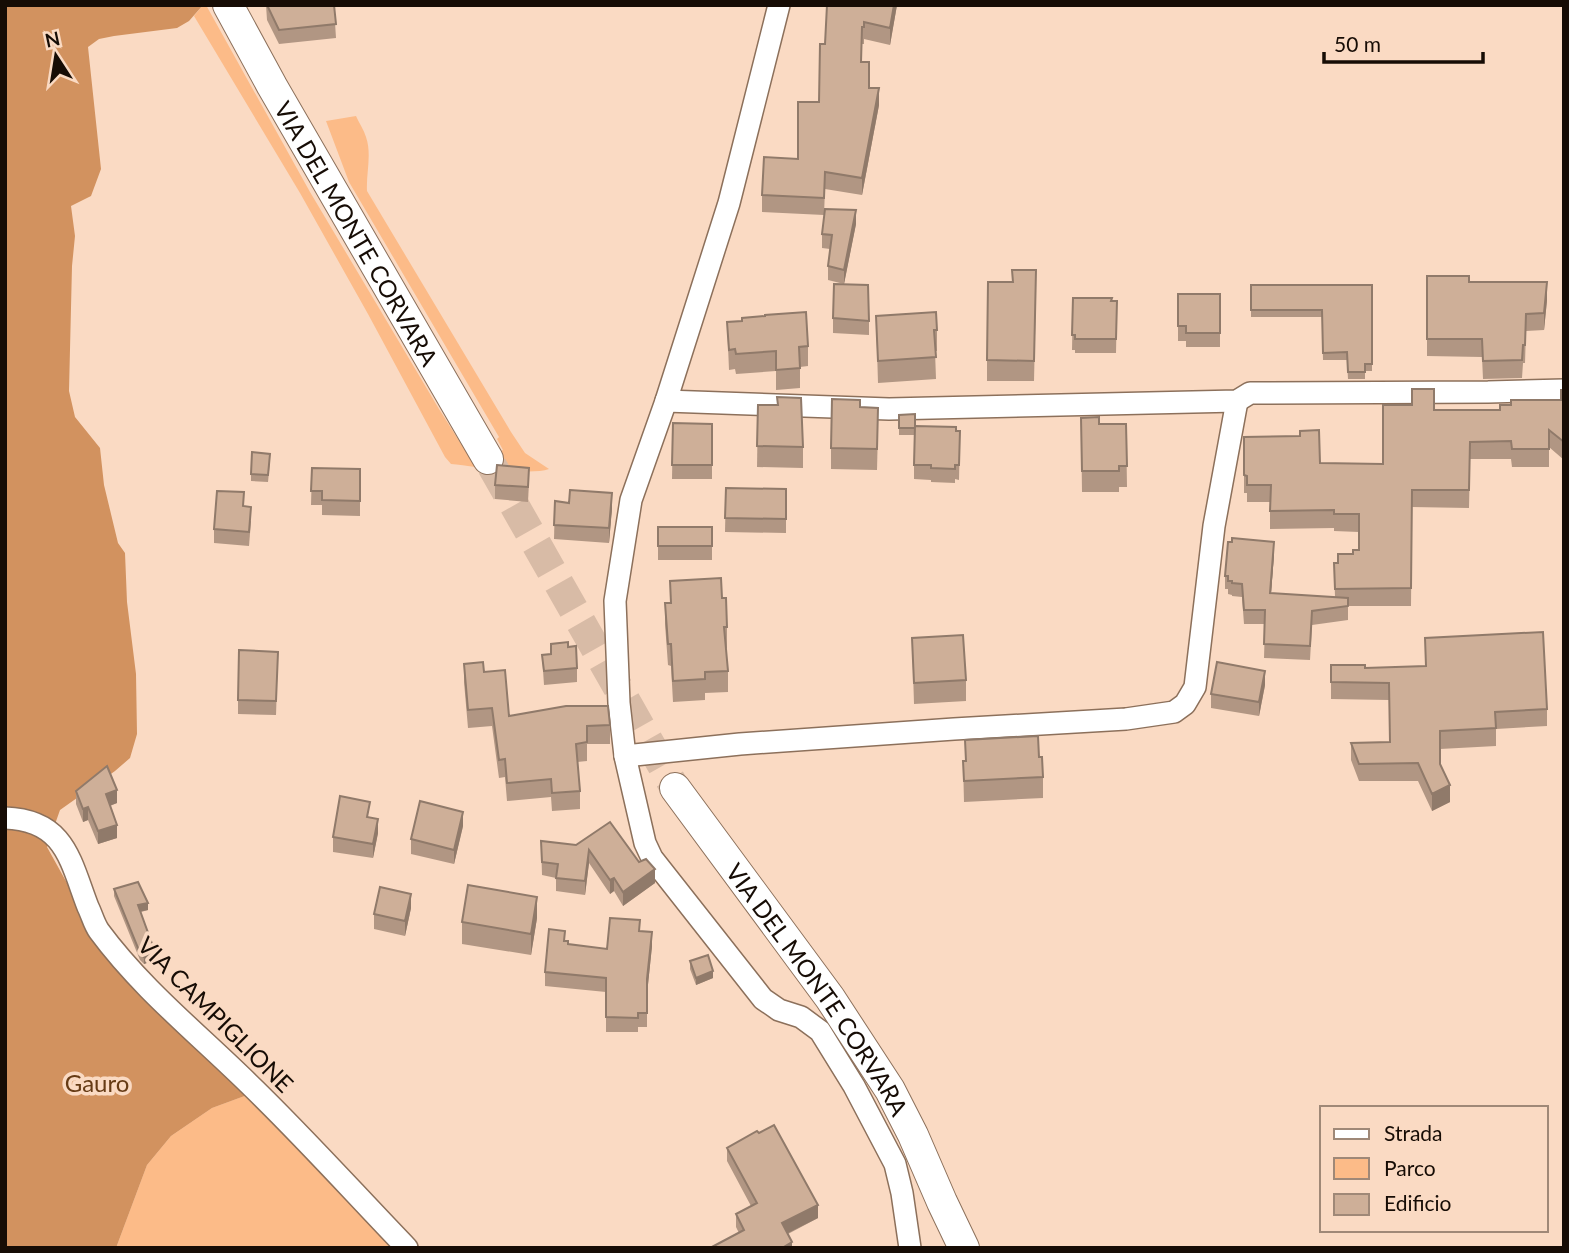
<svg xmlns="http://www.w3.org/2000/svg" width="1569" height="1253" font-family="Lato,sans-serif">
<style>
.green{fill:#fcbb88}
.forest{fill:#d2925f}
.lines{fill:none;stroke-linecap:round;stroke-linejoin:round}
.secondary-tunnel{stroke:#d8bba6;stroke-width:30;stroke-dasharray:30 15;stroke-linecap:butt}
.street-casing{stroke:#8c705b;stroke-width:24}
.secondary-casing{stroke:#8c705b;stroke-width:32}
.street{stroke:#fff;stroke-width:21}
.secondary{stroke:#fff;stroke-width:30}
.wall{fill:#b19683}
.shaded-wall{fill:#907a6a}
.building{fill:#ceaf98;stroke:#907a6a;stroke-width:2}
.labels{text-anchor:middle;dominant-baseline:central;stroke-width:7;stroke-linejoin:round;paint-order:stroke}
.street-label{font-size:24px;fill:#160c05;stroke:#fadac3}
.park-label{font-size:24px;fill:#663b15;stroke:#fadac3}
</style>
<rect width="100%" height="100%" fill="#fadac3"/>
<g class="green">
<path d="M203,5H206L310,192L439,409L475,466L503,450L497,439L499,437L349,182L326,121L356,116C359,123 364,130 366,137C372,154 366,174 367,191L511,432L525,453L549,469C529,476 474,466 451,464L445,457L368,314L300,193L194,16Z"/>
<polygon points="250,1094 397,1248 116,1248 147,1165 171,1136 212,1108"/>
</g>
<polygon class="forest" points="5,5 203,5 189,21 177,28 114,36 99,39 88,47 101,169 91,196 71,206 75,236 72,266 69,391 75,417 100,448 104,485 118,543 125,553 127,602 136,674 137,734 130,758 115,771 60,810 47,847 98,939 169,1024 250,1094 212,1108 171,1136 147,1165 116,1248 5,1248"/>
<g class="lines">
<polyline class="secondary-tunnel" points="492,466 675,788"/>
<defs>
<g id="street">
<polyline points="779,5 729,203 666,401 631,500 615,601 619,703 625,756 645,843 652,858 763,999 779,1010 801,1017 820,1031 854,1086 895,1164 902,1193 910,1248"/>
<polyline points="666,401 889,409 1237,401 1250,393 1488,392 1564,390"/>
<polyline points="625,756 740,744 954,729 1126,719 1174,712 1185,704 1195,687 1214,526 1237,401"/>
<path d="M5,818C65,820 70,860 88,907C92,915 94,924 99,931C141,988 197,1033 248,1083C303,1136 354,1193 407,1248"/>
</g>
<g id="secondary">
<path id="s1" d="M228,5L272,86L488,459"/>
<path id="s2" d="M675,788L830,998L890,1090L913,1135L942,1202L964,1248"/>
</g>
</defs>
<use href="#street" class="street-casing"/>
<use href="#secondary" class="secondary-casing"/>
<use href="#street" class="street"/>
<use href="#secondary" class="secondary"/>
</g>
<g class="wall">
<polygon points="266,5 337,5 337,7 334,7 336,38 279,44 267,20"/>
<polygon points="827,5 897,5 890,45 864,39 864,44 862,44 861,62 869,88 879,105 862,195 825,189 824,215 762,212 762,195 798,159 819,102 825,44"/>
<polygon points="856,224 844,284 828,280 828,266 830,249 822,248 822,234"/>
<polygon points="1427,276 1469,282 1547,300 1544,330 1526,331 1525,363 1523,363 1522,378 1483,379 1482,357 1427,356"/>
<polygon points="1012,282 1036,290 1034,381 987,381 987,360"/>
<polygon points="1251,285 1372,285 1372,371 1365,371 1365,379 1348,379 1347,360 1323,360 1322,317 1251,317"/>
<polygon points="1178,294 1220,294 1220,347 1186,347 1186,341 1178,341"/>
<polygon points="1073,298 1117,301 1116,353 1075,353 1075,350 1072,350"/>
<polygon points="876,316 937,330 937,351 935,351 936,379 878,383"/>
<polygon points="833,318 869,321 869,335 833,333"/>
<polygon points="727,322 808,346 808,366 800,367 800,388 776,390 776,371 736,374 735,369 729,370"/>
<polygon points="1564,390 1564,460 1549,447 1549,467 1512,467 1511,459 1470,459 1469,508 1412,507 1411,606 1348,606 1348,620 1312,625 1310,660 1264,658 1265,624 1244,624 1242,597 1232,596 1232,595 1228,594 1228,589 1225,589 1225,576 1274,555 1271,593 1335,597 1334,563 1338,563 1359,550 1359,532 1334,531 1334,528 1270,529 1270,502 1247,502 1247,493 1244,493 1244,437 1320,463 1383,464 1434,410 1500,410 1511,405 1561,400"/>
<polygon points="758,405 777,405 803,447 803,468 757,467"/>
<polygon points="860,407 878,429 877,470 831,469 831,448"/>
<polygon points="899,415 915,426 960,431 959,480 955,479 955,483 931,482 931,480 914,479 914,435 899,435"/>
<polygon points="1081,418 1099,424 1126,424 1127,487 1119,487 1119,492 1082,492"/>
<polygon points="673,423 712,424 712,479 672,479"/>
<polygon points="270,461 268,482 251,481 251,474"/>
<polygon points="312,468 360,469 360,516 322,515 322,505 311,505"/>
<polygon points="529,482 528,502 495,499 495,485"/>
<polygon points="726,488 786,489 786,533 725,532"/>
<polygon points="555,501 612,508 609,543 554,539"/>
<polygon points="251,521 249,546 214,543 214,529"/>
<rect x="658" y="527" width="54" height="33"/>
<polygon points="670,581 722,598 727,627 727,648 726,648 728,671 728,692 705,693 705,700 673,702 671,666 668,665 665,624 665,603 670,603"/>
<polygon points="912,638 966,680 966,701 914,704"/>
<polygon points="1425,638 1547,709 1547,726 1496,729 1496,746 1440,749 1440,764 1450,802 1432,811 1418,781 1359,781 1351,760 1351,743 1389,742 1389,700 1331,699 1331,665 1365,668 1426,666"/>
<polygon points="551,644 568,647 577,668 577,682 544,685 542,655 551,654"/>
<polygon points="278,652 276,715 238,714 238,700"/>
<polygon points="464,664 484,672 509,716 610,725 610,744 587,744 587,761 577,762 580,791 580,809 552,811 551,797 507,801 505,777 499,778 492,726 468,728 464,682"/>
<polygon points="1265,685 1259,716 1211,708 1211,694"/>
<polygon points="965,740 1039,757 1043,777 1043,798 964,802 963,761 965,761"/>
<polygon points="76,791 117,803 110,806 117,838 98,844 88,820 83,822 76,804"/>
<polygon points="369,817 378,833 373,858 333,852 333,837"/>
<polygon points="463,826 454,864 411,854 411,839"/>
<polygon points="541,841 576,845 639,862 655,883 623,906 614,891 610,894 589,863 585,895 556,891 556,878 542,875"/>
<polygon points="114,889 148,910 141,912 155,960 144,964 140,960 114,896"/>
<polygon points="411,908 405,936 374,929 374,914"/>
<polygon points="537,918 531,955 462,944 462,922"/>
<polygon points="640,931 652,946 647,994 647,1027 638,1027 638,1032 606,1032 606,992 545,986 545,972 565,941 568,944 607,949"/>
<polygon points="690,961 713,978 696,985 690,969"/>
<polygon points="727,1148 818,1218 788,1234 792,1248 739,1233 736,1227 736,1214 751,1206 727,1161"/>
</g>
<g class="shaded-wall">
<polygon points="894,5 897,5 890,45 890,28"/>
<polygon points="879,88 879,105 862,195 862,178"/>
<polygon points="856,210 856,224 844,284 844,270"/>
<polygon points="1547,282 1547,300 1544,330 1544,313"/>
<polygon points="612,493 612,508 609,543 609,528"/>
<polygon points="1274,542 1274,555 1270,607 1270,593"/>
<polygon points="1265,671 1265,685 1259,716 1259,702"/>
<polygon points="1450,785 1450,802 1432,811 1432,794"/>
<polygon points="117,790 117,803 106,807 106,794"/>
<polygon points="88,807 88,820 83,822 83,809"/>
<polygon points="463,812 463,826 454,864 454,850"/>
<polygon points="378,819 378,833 373,858 373,844"/>
<polygon points="117,825 117,838 98,844 98,831"/>
<polygon points="589,850 589,863 585,895 585,881"/>
<polygon points="655,869 655,883 623,906 623,892"/>
<polygon points="614,878 614,891 610,894 610,880"/>
<polygon points="411,894 411,908 405,936 405,921"/>
<polygon points="537,897 537,918 531,955 531,934"/>
<polygon points="148,903 148,910 138,912 138,905"/>
<polygon points="652,932 652,946 647,994 647,1027 647,979"/>
<polygon points="155,952 155,960 144,964 144,957"/>
<polygon points="713,971 713,978 696,985 696,978"/>
<polygon points="818,1205 818,1218 782,1236 782,1223"/>
<polygon points="792,1242 792,1248 782,1248"/>
</g>
<g class="building">
<polygon points="267,5 334,5 336,24 279,30"/>
<polygon points="827,5 894,5 890,28 864,22 864,27 862,27 861,62 869,62 869,88 879,88 862,178 825,172 824,198 762,195 764,157 798,159 798,102 819,102 820,44 825,44"/>
<polygon points="825,209 856,210 844,270 828,266 832,235 822,234"/>
<polygon points="1012,270 1036,270 1034,361 987,360 988,282 1013,282"/>
<polygon points="1427,276 1469,276 1469,282 1547,282 1544,313 1526,314 1525,345 1523,345 1522,360 1483,361 1482,339 1427,339"/>
<polygon points="834,284 868,285 869,321 833,318"/>
<polygon points="1251,285 1372,285 1372,364 1365,364 1365,372 1348,372 1347,352 1323,353 1322,310 1251,310"/>
<polygon points="1178,294 1220,294 1220,333 1186,333 1186,326 1178,326"/>
<polygon points="1073,298 1112,298 1111,301 1117,301 1116,339 1075,339 1075,335 1072,335"/>
<polygon points="806,312 808,346 799,347 800,368 776,370 776,351 736,354 735,349 729,350 727,322 742,321 742,318 765,316 765,315"/>
<polygon points="936,312 937,330 934,330 936,357 878,361 876,316"/>
<polygon points="1412,389 1434,389 1434,410 1500,410 1500,405 1511,405 1511,400 1561,400 1561,390 1564,390 1564,442 1549,430 1549,449 1512,449 1511,441 1470,442 1469,490 1412,490 1411,588 1335,589 1334,563 1338,563 1338,554 1353,554 1353,550 1359,550 1359,514 1334,514 1334,510 1270,511 1271,485 1247,485 1247,476 1244,475 1244,437 1300,436 1300,431 1319,430 1320,463 1383,464 1383,405 1412,405"/>
<polygon points="777,397 801,398 803,447 757,446 758,405 778,405"/>
<polygon points="832,399 860,400 860,407 878,408 877,449 831,448"/>
<polygon points="915,414 915,428 899,428 899,415"/>
<polygon points="1099,417 1099,424 1126,424 1127,466 1119,466 1119,471 1082,471 1081,418"/>
<polygon points="673,423 712,424 712,465 672,465"/>
<polygon points="915,426 956,427 956,431 960,431 959,465 955,465 955,469 931,468 931,465 914,465"/>
<polygon points="252,452 270,454 268,475 251,474"/>
<polygon points="497,465 529,468 528,487 495,485"/>
<polygon points="312,468 360,469 360,501 322,500 322,491 311,491"/>
<polygon points="726,488 786,489 786,519 725,518"/>
<polygon points="570,490 612,493 609,528 554,525 555,501 569,503"/>
<polygon points="217,491 244,492 243,506 251,507 249,532 214,529"/>
<rect x="658" y="527" width="54" height="19"/>
<polygon points="1232,538 1274,542 1270,593 1348,598 1348,606 1312,611 1310,646 1264,644 1265,610 1244,610 1242,584 1232,583 1232,581 1228,581 1228,576 1225,576 1228,542 1232,542"/>
<polygon points="721,578 722,598 726,598 727,627 724,627 728,671 705,672 705,679 673,681 671,644 668,644 665,603 671,603 670,581"/>
<polygon points="1543,632 1547,709 1495,712 1496,728 1440,731 1440,764 1450,785 1432,794 1418,763 1359,764 1351,743 1390,742 1389,683 1331,682 1331,665 1365,665 1365,668 1426,666 1425,638"/>
<polygon points="963,635 966,680 914,683 912,638"/>
<polygon points="568,642 568,647 576,646 577,668 544,671 542,655 551,654 551,644"/>
<polygon points="239,650 278,652 276,701 238,700"/>
<polygon points="483,662 484,672 505,670 509,716 566,706 608,706 610,725 587,726 587,742 576,744 580,791 552,793 551,779 507,783 505,759 499,760 492,708 468,710 464,664"/>
<polygon points="1217,662 1265,671 1259,702 1211,694"/>
<polygon points="1038,736 1039,757 1042,757 1043,777 964,781 963,761 966,761 965,740"/>
<polygon points="107,766 117,790 106,794 117,825 98,831 88,807 83,809 76,791"/>
<polygon points="340,796 370,802 367,817 378,819 373,844 333,837"/>
<polygon points="420,801 463,812 454,850 411,839"/>
<polygon points="610,822 639,862 646,859 655,869 623,892 614,878 610,880 589,850 585,881 556,878 558,864 542,862 541,841 576,845"/>
<polygon points="138,882 148,903 138,905 155,952 144,957 140,953 114,889"/>
<polygon points="468,885 537,897 531,934 462,922"/>
<polygon points="380,887 411,894 405,921 374,914"/>
<polygon points="610,918 640,920 639,931 652,932 647,979 647,1013 638,1013 638,1018 606,1017 606,978 545,972 549,929 565,931 564,941 568,941 568,944 607,949"/>
<polygon points="708,955 713,971 696,978 690,961"/>
<polygon points="774,1125 818,1205 782,1223 792,1242 782,1248 710,1248 744,1230 736,1214 757,1203 727,1148 757,1131 759,1133"/>
</g>
<g class="labels">
<g class="street-label">
<text stroke="none"><textPath href="#s1" startOffset="262">VIA DEL MONTE CORVARA</textPath></text>
<text stroke="none"><textPath href="#s2" startOffset="247">VIA DEL MONTE CORVARA</textPath></text>
<text transform="translate(216 1014) rotate(45)">VIA CAMPIGLIONE</text>
</g>
<g class="park-label">
<text x="97" y="1082">Gauro</text>
</g>
</g>
<rect width="1569" height="1253" fill="none" stroke="#160c05" stroke-width="14"/>
<rect x="1320" y="1106" width="228" height="126" fill="#fadac3" stroke="#9f8877" stroke-width="2"/>
<rect x="1334" y="1129" width="35" height="10" fill="#ffffff" stroke="#9f8877" stroke-width="2"/>
<text x="1384" y="1141" font-size="21" fill="#160c05">Strada</text>
<rect x="1334" y="1158" width="35" height="21" fill="#fcbb88" stroke="#9f8877" stroke-width="2"/>
<text x="1384" y="1176" font-size="21" fill="#160c05">Parco</text>
<rect x="1334" y="1194" width="35" height="21" fill="#ceaf98" stroke="#9f8877" stroke-width="2"/>
<text x="1384" y="1211" font-size="21" fill="#160c05">Edificio</text>
<g transform="translate(56 56) rotate(348)" stroke="#fadac3" stroke-width="5" paint-order="stroke">
<path d="M0-5L12 26L0 18L-12 26Z" fill="#160c05"/>
<text y="-10" font-size="19" font-weight="bold" text-anchor="middle" fill="#160c05">N</text>
</g>
<path d="M1324 52v10h159v-10" fill="none" stroke="#160c05" stroke-width="3.5"/>
<text x="1334" y="52" font-size="21" fill="#160c05" stroke="#fadac3" stroke-width="5" paint-order="stroke">50 m</text>
</svg>
